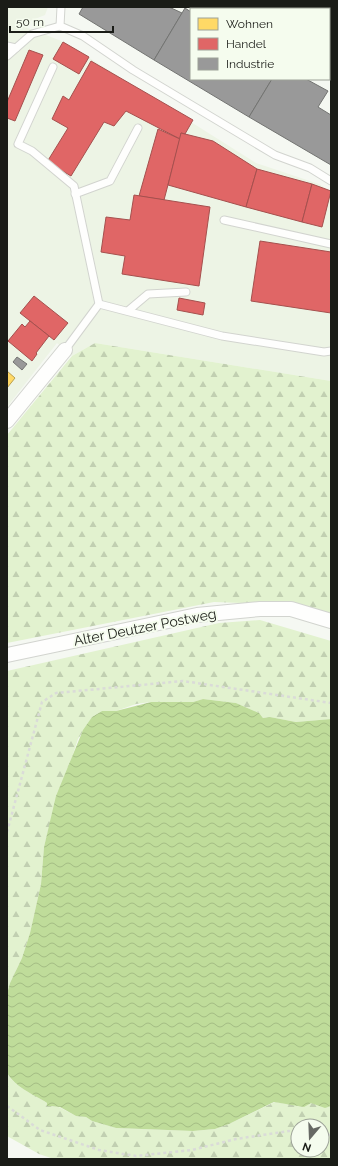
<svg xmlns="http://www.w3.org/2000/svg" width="338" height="1166" font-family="Raleway,sans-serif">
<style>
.built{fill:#edf4e5}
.forest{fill:url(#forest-firs);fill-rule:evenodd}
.water{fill:url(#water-waves)}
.homes{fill:#ffd966;stroke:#baa04e}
.shops{fill:#e06666;stroke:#a5504e}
.industry{fill:#999;stroke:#737472}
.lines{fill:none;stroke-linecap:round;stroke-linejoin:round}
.service-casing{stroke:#d2d4cf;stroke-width:9}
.minor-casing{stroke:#d2d4cf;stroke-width:16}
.path{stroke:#dadbd8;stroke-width:2.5;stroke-dasharray:3 3;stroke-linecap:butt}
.service{stroke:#fefefd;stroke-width:7}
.minor{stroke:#fefefd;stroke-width:14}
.rail{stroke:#babbb9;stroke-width:3;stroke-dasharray:5 5;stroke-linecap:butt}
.labels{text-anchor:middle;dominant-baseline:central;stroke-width:4;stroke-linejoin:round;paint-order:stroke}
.street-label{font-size:14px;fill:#1a1c17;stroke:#f5fcee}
</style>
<defs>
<pattern id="forest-firs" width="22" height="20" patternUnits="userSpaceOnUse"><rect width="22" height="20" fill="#e2f2cf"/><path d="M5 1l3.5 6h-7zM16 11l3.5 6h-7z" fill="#c1cfb1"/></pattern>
<pattern id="water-waves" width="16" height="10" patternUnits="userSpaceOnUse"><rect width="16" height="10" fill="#bfdc9a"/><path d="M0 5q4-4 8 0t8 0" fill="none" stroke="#a4bc84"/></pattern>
</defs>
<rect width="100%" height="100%" fill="#f5f8f2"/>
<polygon class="built" points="7,7 48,7 45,15 20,25 64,42 256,163 319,184 331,192 331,381 95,343 72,356 57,343 7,407"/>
<g class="forest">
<polygon points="95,343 331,381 331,614 292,605 214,602 7,643 7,435 72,356"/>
<polygon points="260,620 331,641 331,719 296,722 270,717 263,718 259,713 236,703 203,699 193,702 151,702 136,704 116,711 102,711 92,717 78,739 49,827 44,847 41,884 30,933 22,958 10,983 7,994 7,671 219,623"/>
<path d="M7,1073C18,1091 37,1094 52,1107H59L76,1116L86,1117L92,1121L116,1128L193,1131L215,1129L229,1124L275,1102C287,1105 300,1103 313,1103C320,1104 323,1108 331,1106V1159H54L39,1154L7,1136ZM298,1126H322V1150H298Z"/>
</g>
<path class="water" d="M203,699L236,703L259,713L263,718L270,717L296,722L331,719V1106L325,1108L311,1103L304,1107L274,1102L229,1124L215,1129L193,1131L116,1128L92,1121L86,1117L76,1116L60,1107L47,1106V1103L44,1101C30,1093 16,1087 7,1073V994L10,983L22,958L30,933L41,884L44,847L56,796L83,730L92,717L102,711H116L151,702H193Z"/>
<polygon class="homes" points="7,371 15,378 7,388"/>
<g class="shops">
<polygon points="63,42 89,57 79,74 53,59"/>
<polygon points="29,50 43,55 15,121 7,118 7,102"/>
<polygon points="91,61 193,120 185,134 181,133 180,139 126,111 114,126 104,122 71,176 47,162 68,128 52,119 63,96 69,100"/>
<polygon points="158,129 180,139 164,200 139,196"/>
<polygon points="181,133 213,141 257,169 246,207 168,185"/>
<polygon points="257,169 312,184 302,222 246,207"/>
<polygon points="312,184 331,191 322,227 302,222"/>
<polygon points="134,195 210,207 199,286 122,274 125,256 101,252 106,217 130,220"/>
<polygon points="260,241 331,252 331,313 251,301"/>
<polygon points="34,296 68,323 54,340 20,313"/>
<polygon points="179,298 205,303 203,315 177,310"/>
<polygon points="30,321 49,336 36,353 37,354 32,361 8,341 22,324 25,327"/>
</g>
<g class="industry">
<polygon points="83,7 169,7 182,13 154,60 79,14"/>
<polygon points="185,8 191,12 191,79 272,79 249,117 154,60"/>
<polygon points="272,79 306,79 328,91 318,107 331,115 331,165 249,117"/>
<polygon points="17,357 27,364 22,370 13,362"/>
</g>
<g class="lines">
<defs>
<g id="service">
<polyline points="61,7 60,26 83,36 133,70 275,155 310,168 331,181"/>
<polyline points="7,46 16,48"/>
<polyline points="7,56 32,34 60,26"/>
<polyline points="53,67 18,144 32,151 74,186 99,304 65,350"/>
<polyline points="75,194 110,181 138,128"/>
<polyline points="224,220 331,244"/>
<polyline points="99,304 222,336 324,352 331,351"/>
<polyline points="129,310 148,294 186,292"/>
</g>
<g id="minor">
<polyline points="7,421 65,350"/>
<polyline points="7,655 197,615 260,609 291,609 331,621"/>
</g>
</defs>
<use href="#service" class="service-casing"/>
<use href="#minor" class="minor-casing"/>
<g class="path">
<polyline points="7,832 42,702 56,693 183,681 331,703"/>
<polyline points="7,1106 40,1130 99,1150 136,1156 192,1150 236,1139 289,1131 298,1132"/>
<polyline points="322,1134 331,1135"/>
</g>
<use href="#service" class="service"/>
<use href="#minor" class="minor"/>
<g class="rail">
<polyline points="207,7 211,9"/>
<polyline points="270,7 274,9"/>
<polyline points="295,7 302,9"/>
<polyline points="326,7 331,8"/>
<polyline points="329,17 331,17"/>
<polyline points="329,32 331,33"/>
<polyline points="329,64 331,65"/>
</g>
</g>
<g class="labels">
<g class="street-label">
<text transform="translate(145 627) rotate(-11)">Alter Deutzer Postweg</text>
</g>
</g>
<rect width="338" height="1166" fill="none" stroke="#1a1c17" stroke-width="16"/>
<rect x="190" y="8" width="140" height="72" fill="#f5fcee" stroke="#9da298"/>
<rect x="198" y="18" width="20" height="12" fill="#ffd966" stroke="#9da298"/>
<text x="226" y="28" font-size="12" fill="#1a1c17">Wohnen</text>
<rect x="198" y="38" width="20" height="12" fill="#e06666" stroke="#9da298"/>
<text x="226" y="48" font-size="12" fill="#1a1c17">Handel</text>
<rect x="198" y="58" width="20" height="12" fill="#999999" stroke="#9da298"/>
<text x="226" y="68" font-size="12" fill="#1a1c17">Industrie</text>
<g transform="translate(310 1138) rotate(199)"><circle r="19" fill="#f5fcee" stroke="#9da298"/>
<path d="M0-3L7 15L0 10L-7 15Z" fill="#676964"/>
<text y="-6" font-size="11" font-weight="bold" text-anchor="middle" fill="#1a1c17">N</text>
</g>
<path d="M10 26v6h103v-6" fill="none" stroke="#1a1c17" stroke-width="2"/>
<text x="16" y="26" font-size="12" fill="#1a1c17" stroke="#f5fcee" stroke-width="3" paint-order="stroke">50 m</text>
</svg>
